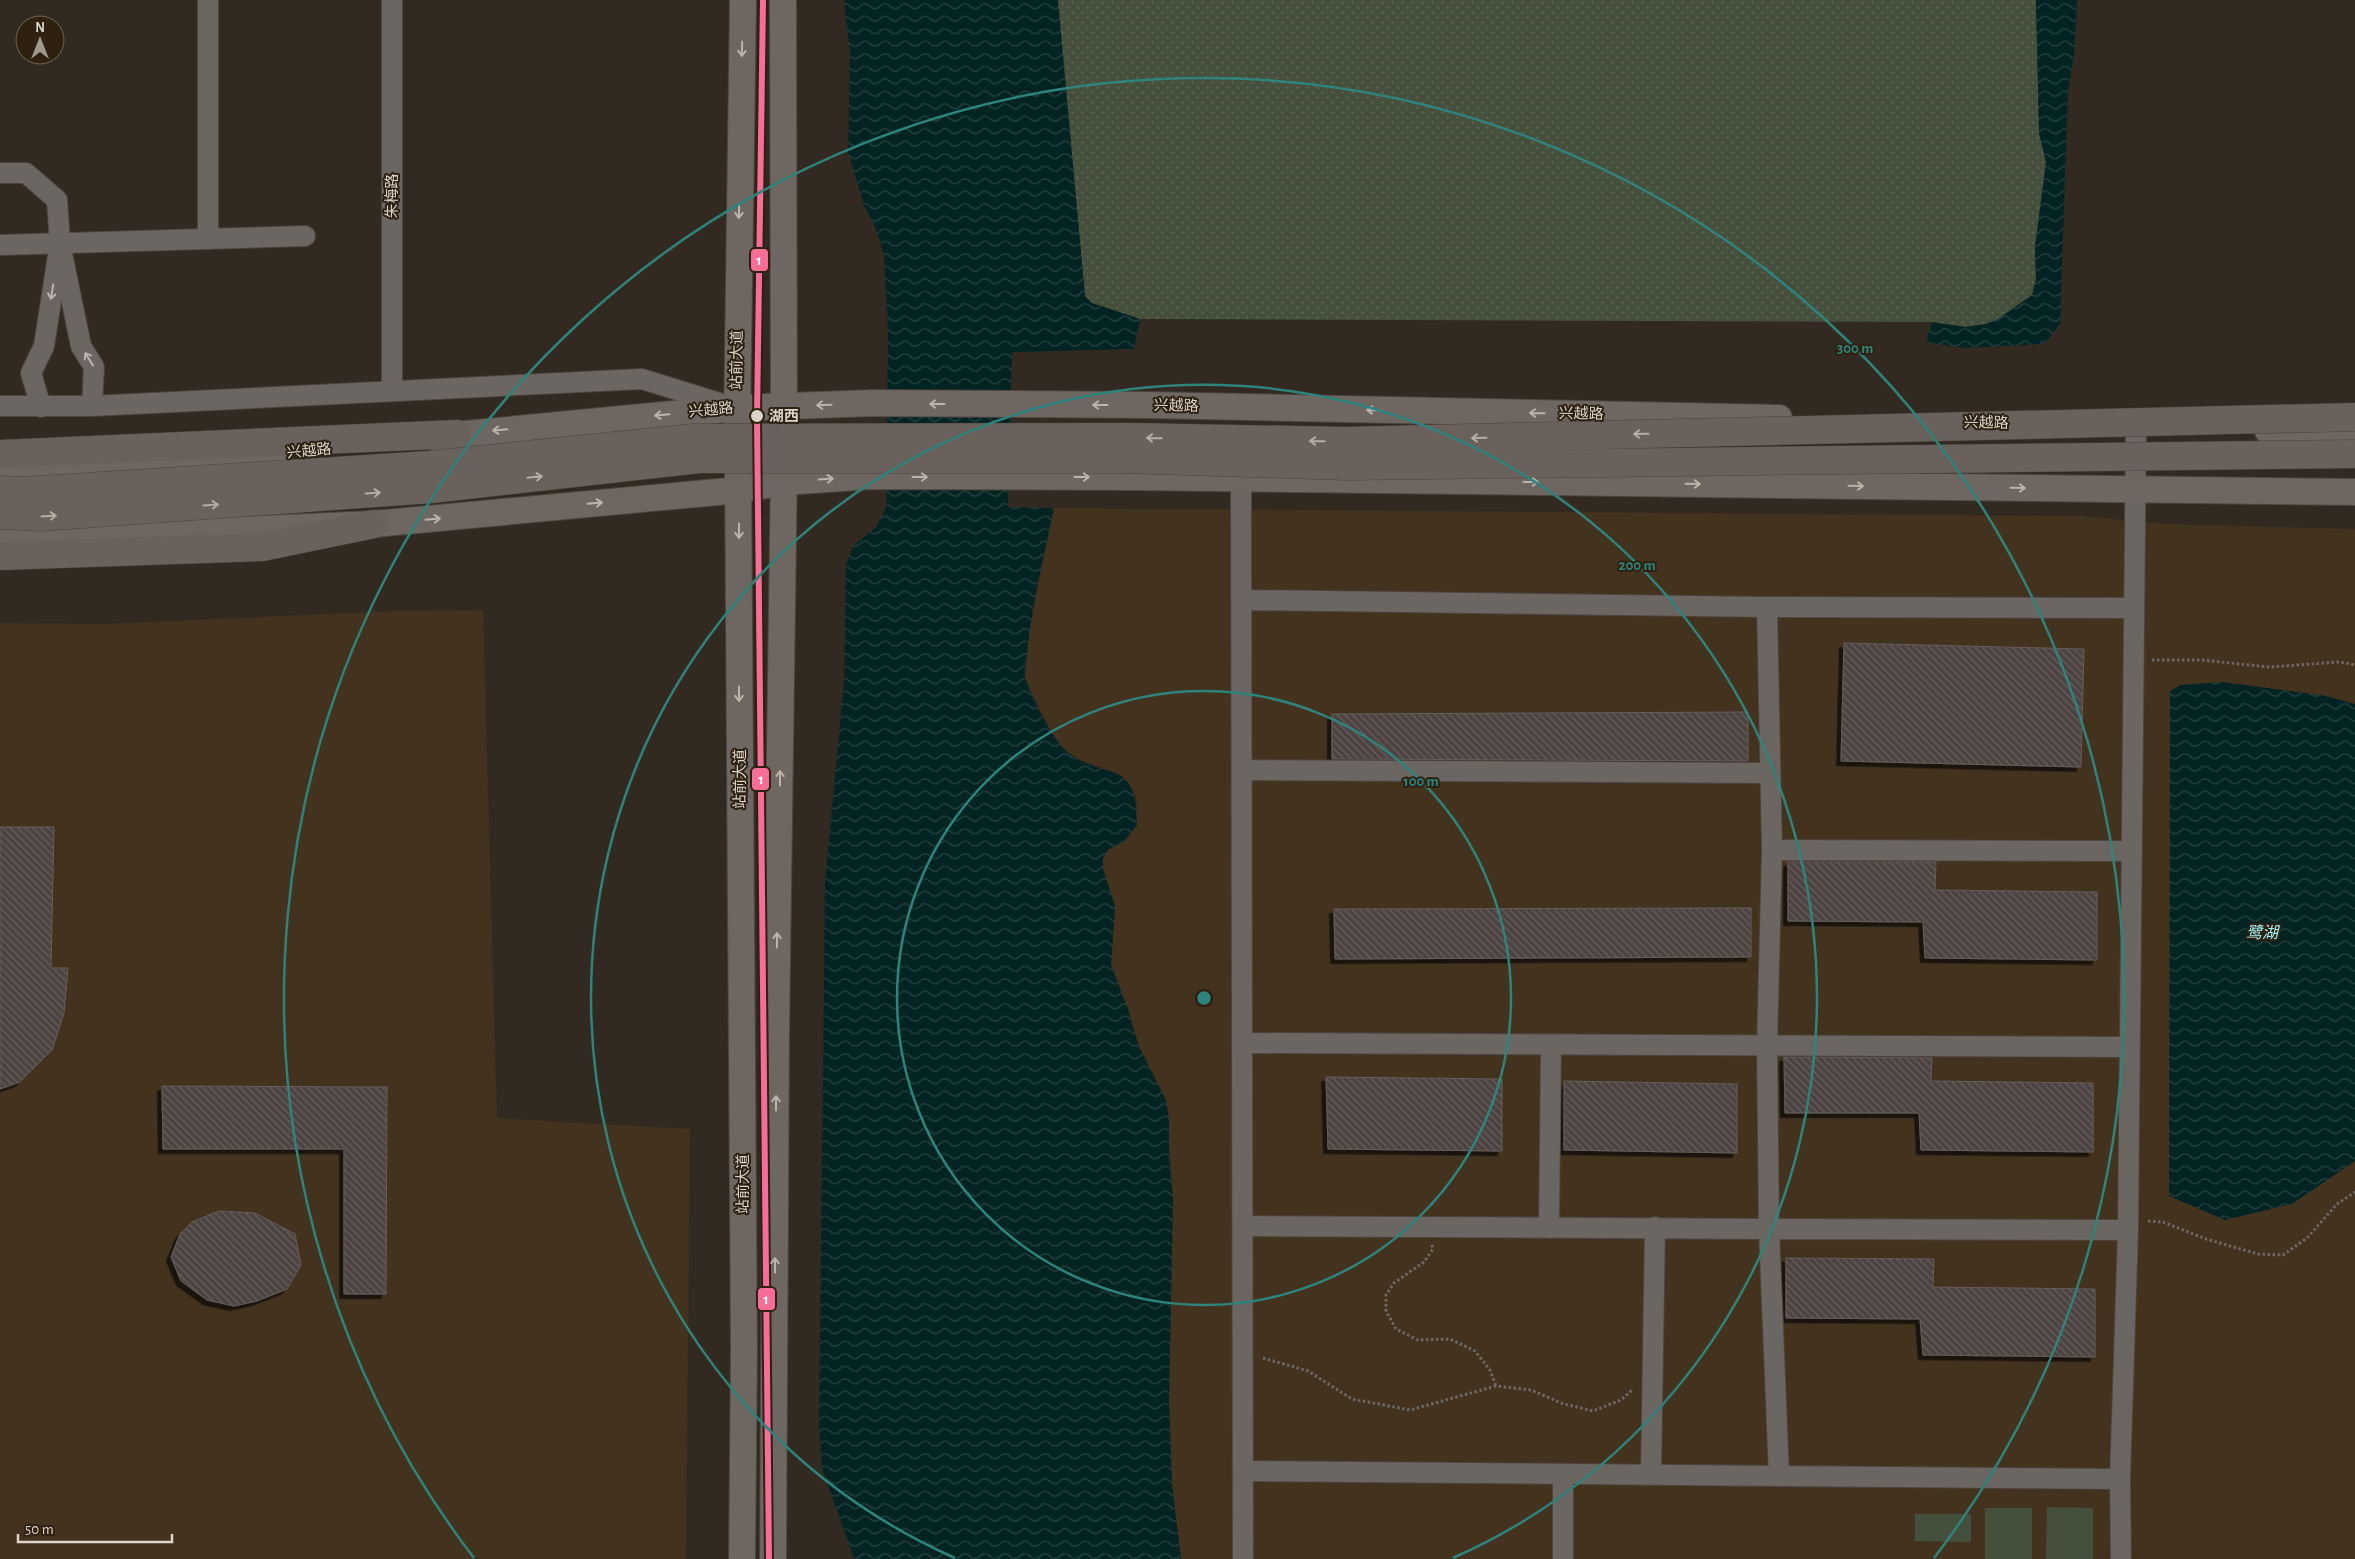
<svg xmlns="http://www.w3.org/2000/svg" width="2355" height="1559" font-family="'Alegreya Sans','Noto Sans SC',sans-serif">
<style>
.built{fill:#43321e}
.grass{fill:url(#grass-dots)}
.park{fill:#45503c}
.water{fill:url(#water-waves)}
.building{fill:url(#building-back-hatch);stroke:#655d5b;filter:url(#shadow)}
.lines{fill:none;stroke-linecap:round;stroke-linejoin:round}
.minor-casing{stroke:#4c453e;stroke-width:22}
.major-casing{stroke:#4c453e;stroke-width:28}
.highway-casing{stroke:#4c453e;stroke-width:29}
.path{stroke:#6e6863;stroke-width:3;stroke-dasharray:2.5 2.5;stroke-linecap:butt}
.minor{stroke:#6c6662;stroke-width:20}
.major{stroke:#6e6660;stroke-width:26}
.highway{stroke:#6a615c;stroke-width:28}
.highway-bridge-casing{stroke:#4c453e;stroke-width:29;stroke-linecap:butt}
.highway-bridge{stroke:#6a615c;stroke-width:28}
.metro-1-casing{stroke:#2e2111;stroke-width:10}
.metro-1{stroke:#f66d98;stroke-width:6}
.oneway{stroke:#bcb3ab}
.oneway2{stroke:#bbb3ac}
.oneway3{stroke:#b5aca4}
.ring{fill:none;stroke:#2e847c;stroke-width:2.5}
.stop-dot{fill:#ddd4cb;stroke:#2e2111;stroke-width:2}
.labels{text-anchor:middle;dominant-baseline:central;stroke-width:4;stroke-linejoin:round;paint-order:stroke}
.street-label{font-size:15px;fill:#ddd4cb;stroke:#2e2111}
.stop-label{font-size:15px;font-weight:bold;fill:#ddd4cb;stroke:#2e2111;text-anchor:start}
.water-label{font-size:16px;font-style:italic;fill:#a0f5f8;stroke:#2e2111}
.centre{fill:#2e847c;stroke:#2e2111;stroke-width:2.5}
.ring-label{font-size:15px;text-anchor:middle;font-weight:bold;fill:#2e847c;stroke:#2e2111;stroke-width:4;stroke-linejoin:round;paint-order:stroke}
.line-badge{stroke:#2e2111;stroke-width:2}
.badge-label{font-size:14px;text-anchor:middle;font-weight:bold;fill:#fff}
</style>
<defs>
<pattern id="grass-dots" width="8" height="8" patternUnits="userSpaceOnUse" patternTransform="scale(1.25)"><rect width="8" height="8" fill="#45503c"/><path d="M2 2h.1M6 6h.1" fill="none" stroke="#5f6857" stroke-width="1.8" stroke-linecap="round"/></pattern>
<pattern id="water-waves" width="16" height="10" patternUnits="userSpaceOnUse" patternTransform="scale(1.25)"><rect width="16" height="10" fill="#042424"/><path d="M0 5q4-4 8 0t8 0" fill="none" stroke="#284342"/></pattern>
<pattern id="building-back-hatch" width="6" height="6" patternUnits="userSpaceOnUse" patternTransform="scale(1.25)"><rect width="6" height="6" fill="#4e4342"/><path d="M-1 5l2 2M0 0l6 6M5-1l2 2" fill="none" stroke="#675d5c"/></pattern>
<filter id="shadow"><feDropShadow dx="-4.5" dy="4.5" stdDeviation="0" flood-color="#0009"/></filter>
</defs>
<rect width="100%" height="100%" fill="#322a21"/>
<g class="built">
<polygon points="1054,508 2081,516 2167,524 2355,529 2355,1559 1181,1559 1172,1485 1169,1401 1173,1198 1166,1100 1139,1047 1128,1009 1111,965 1115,906 1103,869 1103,858 1108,850 1125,841 1137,805 1136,796 1123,776 1077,758 1061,746 1050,729 1025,678 1030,624"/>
<polygon points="483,610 497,1118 690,1129 686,1559 0,1559 0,623 105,624 395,611"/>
</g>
<polygon class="grass" points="1057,0 2036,0 2039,133 2046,162 2035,247 2036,279 2032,295 1998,320 1986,324 1965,327 1932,322 1140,319 1092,303 1085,296"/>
<g class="park">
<polygon points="2047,1507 2093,1508 2093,1559 2046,1559"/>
<rect x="1985" y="1508" width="47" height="51"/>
<polygon points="1915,1514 1971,1514 1971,1542 1915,1541"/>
</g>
<g class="water">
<path d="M844,0H1058L1085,296L1092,303L1140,319L1134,349L1012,352L1008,507L1054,508C1044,556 1032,604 1027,654C1026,661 1023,673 1026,680C1031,697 1053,741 1067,752C1105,782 1137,755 1137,825L1125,841L1108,850L1103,858V869L1115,906L1111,965L1128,1009L1139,1047L1166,1100L1169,1119V1159L1173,1198L1169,1401L1172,1485L1181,1559H854L822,1468L819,1426L825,882L844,681L846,564L853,546L876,527L886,508L888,332L884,256L876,229L864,205L848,152L850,54Z"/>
<polygon points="2036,0 2077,0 2074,56 2068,91 2060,324 2047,341 2042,344 1962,348 1926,342 1932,322 1965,327 1986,324 1998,319 2032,295 2036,279 2035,247 2046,162 2039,133"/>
<polygon points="2223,682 2326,696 2355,704 2355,1161 2292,1204 2225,1220 2169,1196 2170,691 2180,685"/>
</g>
<g class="building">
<polygon points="1844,643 2084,649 2081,767 1841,761"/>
<polygon points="1748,712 1748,761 1332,759 1332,714"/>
<polygon points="0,827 54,827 51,968 68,968 64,1013 52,1050 20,1082 0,1089"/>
<polygon points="1788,862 1936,862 1935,890 2097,892 2097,960 1925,958 1923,922 1788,921"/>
<polygon points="1751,908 1751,957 1335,959 1334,909"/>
<polygon points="1784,1057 1932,1058 1931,1081 2093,1083 2093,1152 1921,1150 1919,1113 1785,1113"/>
<polygon points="1326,1077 1502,1079 1502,1151 1328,1149"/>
<polygon points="1564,1081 1737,1084 1737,1153 1564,1150"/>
<polygon points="162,1086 387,1087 386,1294 344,1294 344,1149 163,1149"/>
<polygon points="219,1211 255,1213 295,1234 301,1265 287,1289 257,1301 234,1306 207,1300 181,1281 171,1257 180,1234 192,1222"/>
<polygon points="1786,1258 1934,1259 1933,1287 2095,1289 2095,1357 1923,1355 1920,1319 1786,1318"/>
</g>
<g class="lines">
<defs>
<g id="minor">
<polyline points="208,0 208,239"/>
<polyline points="392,0 392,391"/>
<polyline points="0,173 26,173 57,200 60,244 81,346 94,367 92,406"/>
<polyline points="0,245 305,236"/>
<polyline points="0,406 92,406 642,379 729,406"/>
<polyline points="41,407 31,373 44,346 58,256"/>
<polyline points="1241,479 1243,1559"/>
<polyline points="1242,600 1767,607 2134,608"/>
<polyline points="1767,607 1772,850"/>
<polyline points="1242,770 1770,773"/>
<polyline points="1243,1043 2129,1047"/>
<polyline points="1243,1226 1769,1229 1767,1046 1772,850 2132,851"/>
<polyline points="1549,1228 1551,1045"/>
<polyline points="1243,1471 2120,1479"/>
<polyline points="1563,1474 1563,1559"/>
<polyline points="1651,1474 1655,1227"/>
<polyline points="1779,1476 1769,1229 2128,1230"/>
<polyline points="2121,1559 2120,1479 2128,1230 2136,426"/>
</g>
<g id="major">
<polyline points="783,0 784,423"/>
<polyline points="737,424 743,0"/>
<polyline points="2268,431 2355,434"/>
<polyline points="434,437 736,408 873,403 1148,405 1779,418"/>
<polyline points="0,468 204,461 274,454"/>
<polyline points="738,473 744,1350 742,1559"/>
<polyline points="0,537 59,538 374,524 739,490 784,482 871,476 1132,477 2355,492"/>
<polyline points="773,1559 776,1033 784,465"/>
</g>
<g id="highway">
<polyline points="0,454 457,434"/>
<polyline points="0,556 262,547 374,524"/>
</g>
</defs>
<use href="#minor" class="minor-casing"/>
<use href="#major" class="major-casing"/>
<use href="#highway" class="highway-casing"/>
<g class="path">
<polyline points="2152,660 2201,660 2270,667 2339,662 2355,665"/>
<polyline points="2148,1221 2163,1222 2206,1239 2258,1254 2283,1255 2307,1238 2337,1204 2355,1192"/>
<polyline points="1432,1245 1433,1249 1424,1262 1394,1283 1386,1295 1386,1311 1396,1329 1418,1340 1450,1339 1475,1351 1490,1370 1496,1386"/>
<polyline points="1263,1358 1308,1371 1352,1399 1410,1410 1496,1386 1531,1390 1561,1403 1593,1411 1621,1400 1632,1390"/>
</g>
<use href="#minor" class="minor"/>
<use href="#major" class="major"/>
<use href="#highway" class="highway"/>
<defs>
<g id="highway-bridge">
<polyline points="0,490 25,491 429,465 693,438 1129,437 1345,441 2355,417"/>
<polyline points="0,515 40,517 431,489 699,459 1124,459 1347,466 2355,454"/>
</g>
</defs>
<use href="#highway-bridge" class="highway-bridge-casing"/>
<use href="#highway-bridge" class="highway-bridge"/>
<defs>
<polyline id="metro-1" points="763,0 757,417 769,1559"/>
</defs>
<use href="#metro-1" class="metro-1-casing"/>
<use href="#metro-1" class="metro-1"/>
</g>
<defs><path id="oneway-shaft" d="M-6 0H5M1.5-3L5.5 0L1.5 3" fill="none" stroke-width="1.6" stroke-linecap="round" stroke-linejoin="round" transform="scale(1.25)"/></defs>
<g class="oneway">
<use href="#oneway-shaft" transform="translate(742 49) rotate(91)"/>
<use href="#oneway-shaft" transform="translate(739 211) rotate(91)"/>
<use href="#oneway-shaft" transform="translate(937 404) rotate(-180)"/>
<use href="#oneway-shaft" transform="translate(824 405) rotate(178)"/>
<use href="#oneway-shaft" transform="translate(1100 405) rotate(-180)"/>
<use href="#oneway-shaft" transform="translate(1374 410) rotate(-179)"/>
<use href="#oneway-shaft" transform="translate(1537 413) rotate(-179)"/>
<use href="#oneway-shaft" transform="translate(662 415) rotate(175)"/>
<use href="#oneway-shaft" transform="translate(500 430) rotate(175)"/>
<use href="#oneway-shaft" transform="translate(920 477)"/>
<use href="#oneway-shaft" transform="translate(1082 477)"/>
<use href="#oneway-shaft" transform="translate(826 479) rotate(-4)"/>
<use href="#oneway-shaft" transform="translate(1531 482) rotate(1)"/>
<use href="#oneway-shaft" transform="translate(1693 484) rotate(1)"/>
<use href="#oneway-shaft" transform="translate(1856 486) rotate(1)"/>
<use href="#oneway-shaft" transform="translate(2018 488) rotate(1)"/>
<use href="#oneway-shaft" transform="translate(595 503) rotate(-5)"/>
<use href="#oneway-shaft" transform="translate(433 519) rotate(-5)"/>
<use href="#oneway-shaft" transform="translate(739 531) rotate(90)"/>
<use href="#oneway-shaft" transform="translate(739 694) rotate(90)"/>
<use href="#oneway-shaft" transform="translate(780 778) rotate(-89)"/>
<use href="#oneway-shaft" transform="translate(777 940) rotate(-89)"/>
<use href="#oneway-shaft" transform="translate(776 1103) rotate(-90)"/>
<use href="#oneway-shaft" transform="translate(775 1265) rotate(-90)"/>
</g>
<g class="oneway2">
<use href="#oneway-shaft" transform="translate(52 292) rotate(99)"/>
<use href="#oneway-shaft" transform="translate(89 359) rotate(-122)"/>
</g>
<g class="oneway3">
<use href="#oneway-shaft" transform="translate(1641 434) rotate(179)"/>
<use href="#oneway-shaft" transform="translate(1154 438) rotate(-179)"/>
<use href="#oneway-shaft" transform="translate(1479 438) rotate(179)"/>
<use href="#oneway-shaft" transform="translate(1317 441) rotate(-179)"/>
<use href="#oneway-shaft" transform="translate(535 477) rotate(-6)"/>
<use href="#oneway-shaft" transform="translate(373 493) rotate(-4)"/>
<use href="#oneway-shaft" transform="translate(211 505) rotate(-4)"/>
<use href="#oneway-shaft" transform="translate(49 516) rotate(-4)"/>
</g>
<g class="ring">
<circle cx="1204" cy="998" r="307"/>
<path d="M955 1558A613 613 0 1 1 1453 1558"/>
<path d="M474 1558A920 920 0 1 1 1934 1558"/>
</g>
<circle class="stop-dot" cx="757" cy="416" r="7"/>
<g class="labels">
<g class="street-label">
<text transform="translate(392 196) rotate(-90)">朱梅路</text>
<text transform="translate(737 360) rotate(-89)">站前大道</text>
<text transform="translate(1176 406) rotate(1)">兴越路</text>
<text transform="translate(711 410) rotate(-5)">兴越路</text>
<text transform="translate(1581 414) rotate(1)">兴越路</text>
<text transform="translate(1986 423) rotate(1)">兴越路</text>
<text transform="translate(309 451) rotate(-5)">兴越路</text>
<text transform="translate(740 779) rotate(-90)">站前大道</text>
<text transform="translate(743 1184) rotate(-90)">站前大道</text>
</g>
<g class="stop-label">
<text x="769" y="416">湖西</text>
</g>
<g class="water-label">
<text x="2262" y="933">鹭湖</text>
</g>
</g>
<circle cx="1204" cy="998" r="8" class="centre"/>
<g class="ring-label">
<text x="1855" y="353">300 m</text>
<text x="1637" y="570">200 m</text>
<text x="1421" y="786">100 m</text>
</g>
<g class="line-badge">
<rect x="750" y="248" width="19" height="24" rx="5" fill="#f66d98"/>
<rect x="751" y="767" width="19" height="24" rx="5" fill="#f66d98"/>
<rect x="757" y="1287" width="19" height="24" rx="5" fill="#f66d98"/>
</g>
<g class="badge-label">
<text x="759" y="265">1</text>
<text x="761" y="784">1</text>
<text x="766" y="1304">1</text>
</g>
<g transform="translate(40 40)"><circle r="24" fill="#2e2111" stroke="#74695b"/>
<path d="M0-4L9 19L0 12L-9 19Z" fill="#a19890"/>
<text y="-8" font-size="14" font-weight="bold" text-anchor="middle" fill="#ddd4cb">N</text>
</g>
<path d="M18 1534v8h154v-8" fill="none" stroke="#ddd4cb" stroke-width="2.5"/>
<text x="25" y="1534" font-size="15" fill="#ddd4cb" stroke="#2e2111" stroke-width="4" paint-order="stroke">50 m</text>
</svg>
